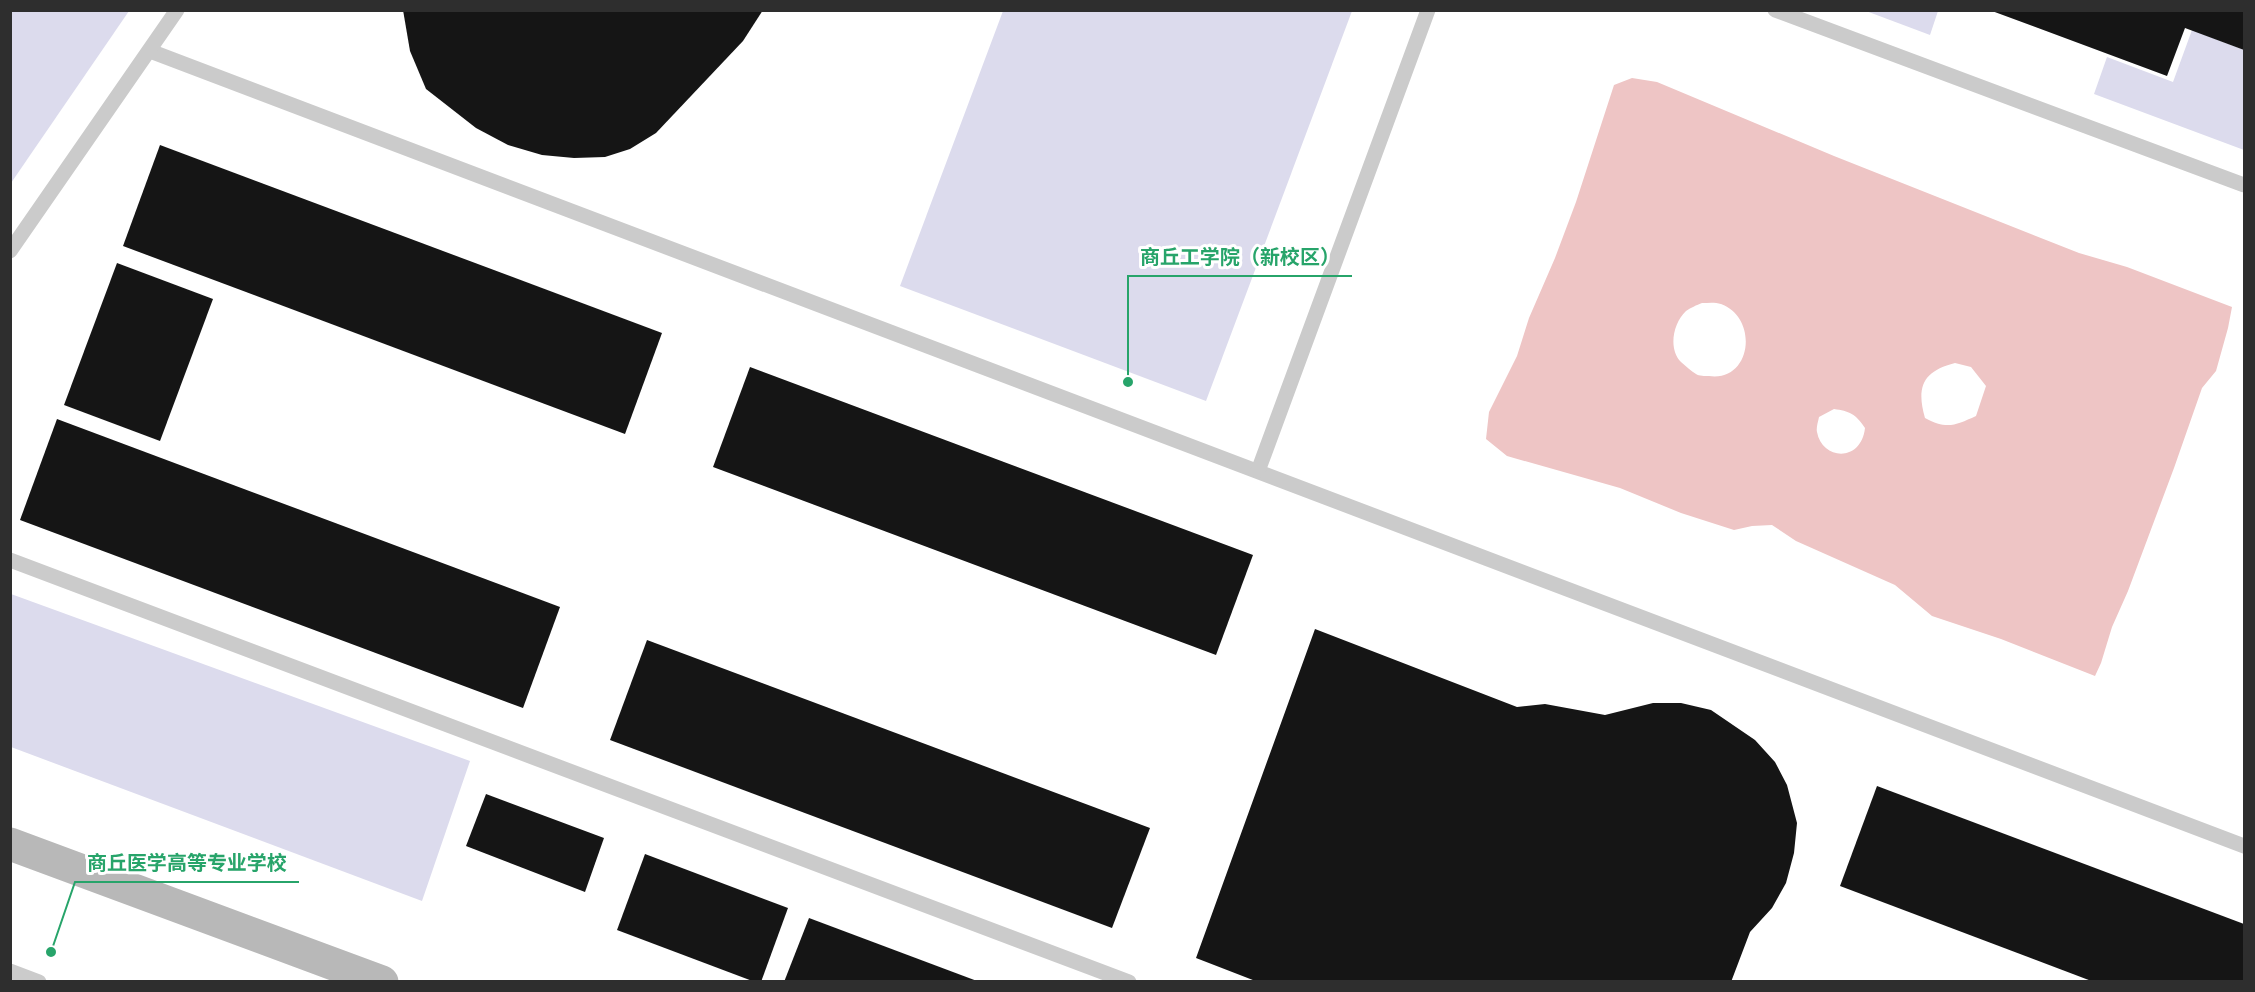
<svg xmlns="http://www.w3.org/2000/svg" width="2255" height="992" font-family="'Alegreya Sans','Noto Sans SC',sans-serif">
<style>
.green{fill:#dcdbed}
.water{fill:#eec5c5;fill-rule:evenodd}
.building{fill:#151515}
.lines{fill:none;stroke-linecap:round;stroke-linejoin:round}
.lane{stroke:#cbcbcb;stroke-width:15}
.secondary{stroke:#b8b8b8;stroke-width:33}
.leader{fill:none;stroke:#27a46a;stroke-width:2}
.callout-dot{fill:#27a46a;stroke:#fff;stroke-width:2}
.callout-label{font-size:20px;text-anchor:middle;font-weight:bold;fill:#27a46a;stroke:#fff;stroke-width:6;stroke-linejoin:round;paint-order:stroke}
</style>
<rect width="100%" height="100%" fill="#fff"/>
<g class="green">
<polygon points="11,10 129,11 11,183 10,11"/>
<polygon points="1003,11 1352,11 1206,401 900,286"/>
<polygon points="1866,11 1938,11 1930,35"/>
<polygon points="2192,30 2244,50 2244,150 2094,94 2107,57 2173,82"/>
<polygon points="11,594 470,761 422,901 11,747"/>
</g>
<path class="water" d="M1632,78L1657,82L1834,156L2079,253L2127,267L2232,307L2228,328L2216,371L2202,388L2174,468L2128,591L2112,627L2101,663L2095,676L2001,639L1932,616L1895,585L1796,541L1772,525L1752,526L1734,530L1681,513L1620,488L1507,456L1486,439L1489,412L1517,356L1529,318L1555,258L1576,202L1614,85ZM1702,303C1708,303 1715,302 1721,304C1759,318 1752,382 1709,376C1705,376 1699,376 1696,374C1691,371 1686,366 1681,362C1668,349 1673,323 1686,311C1690,308 1697,305 1702,303ZM1955,363L1971,367L1986,386L1976,416C1956,425 1947,430 1925,418C1916,387 1923,371 1955,363ZM1834,409C1849,411 1856,414 1865,428C1861,463 1822,460 1817,432C1816,428 1818,422 1819,417Z"/>
<g class="building">
<polygon points="403,10 763,10 743,41 656,133 630,149 605,157 574,158 542,155 508,145 476,128 426,89 410,51"/>
<polygon points="2244,10 2244,50 2185,28 2167,76 1992,11"/>
<polygon points="160,145 662,333 625,434 123,246"/>
<polygon points="117,263 213,299 160,441 64,405"/>
<polygon points="750,367 1253,555 1216,655 713,467"/>
<polygon points="57,419 560,607 523,708 20,520"/>
<polygon points="1315,629 1517,707 1545,704 1605,715 1653,703 1681,703 1711,710 1755,740 1775,762 1787,785 1797,823 1794,853 1786,883 1772,908 1750,932 1731,982 1258,982 1196,958"/>
<polygon points="647,640 1150,828 1112,928 610,740"/>
<polygon points="1877,786 2244,924 2244,982 2094,982 1840,886"/>
<polygon points="486,794 604,838 585,892 466,846"/>
<polygon points="645,854 788,908 761,982 755,982 617,930"/>
<polygon points="809,918 977,981 977,982 784,982"/>
</g>
<g class="lines">
<g class="lane">
<polyline points="1775,10 2244,185"/>
<polyline points="150,51 2244,846"/>
<polyline points="10,251 177,10"/>
<polyline points="1258,471 1428,10"/>
<polyline points="10,560 1129,982"/>
<polyline points="10,971 39,982"/>
</g>
<polyline class="secondary" points="10,844 382,982"/>
</g>
<path class="leader" d="M1128 382L1128 276H1352M51 952L75 882H299"/>
<g class="callout-dot">
<circle cx="1128" cy="382" r="6"/>
<circle cx="51" cy="952" r="6"/>
</g>
<g class="callout-label">
<text x="1240" y="264">商丘工学院（新校区）</text>
<text x="187" y="870">商丘医学高等专业学校</text>
</g>
<rect width="2255" height="992" fill="none" stroke="#2e2e2e" stroke-width="24"/>
</svg>
